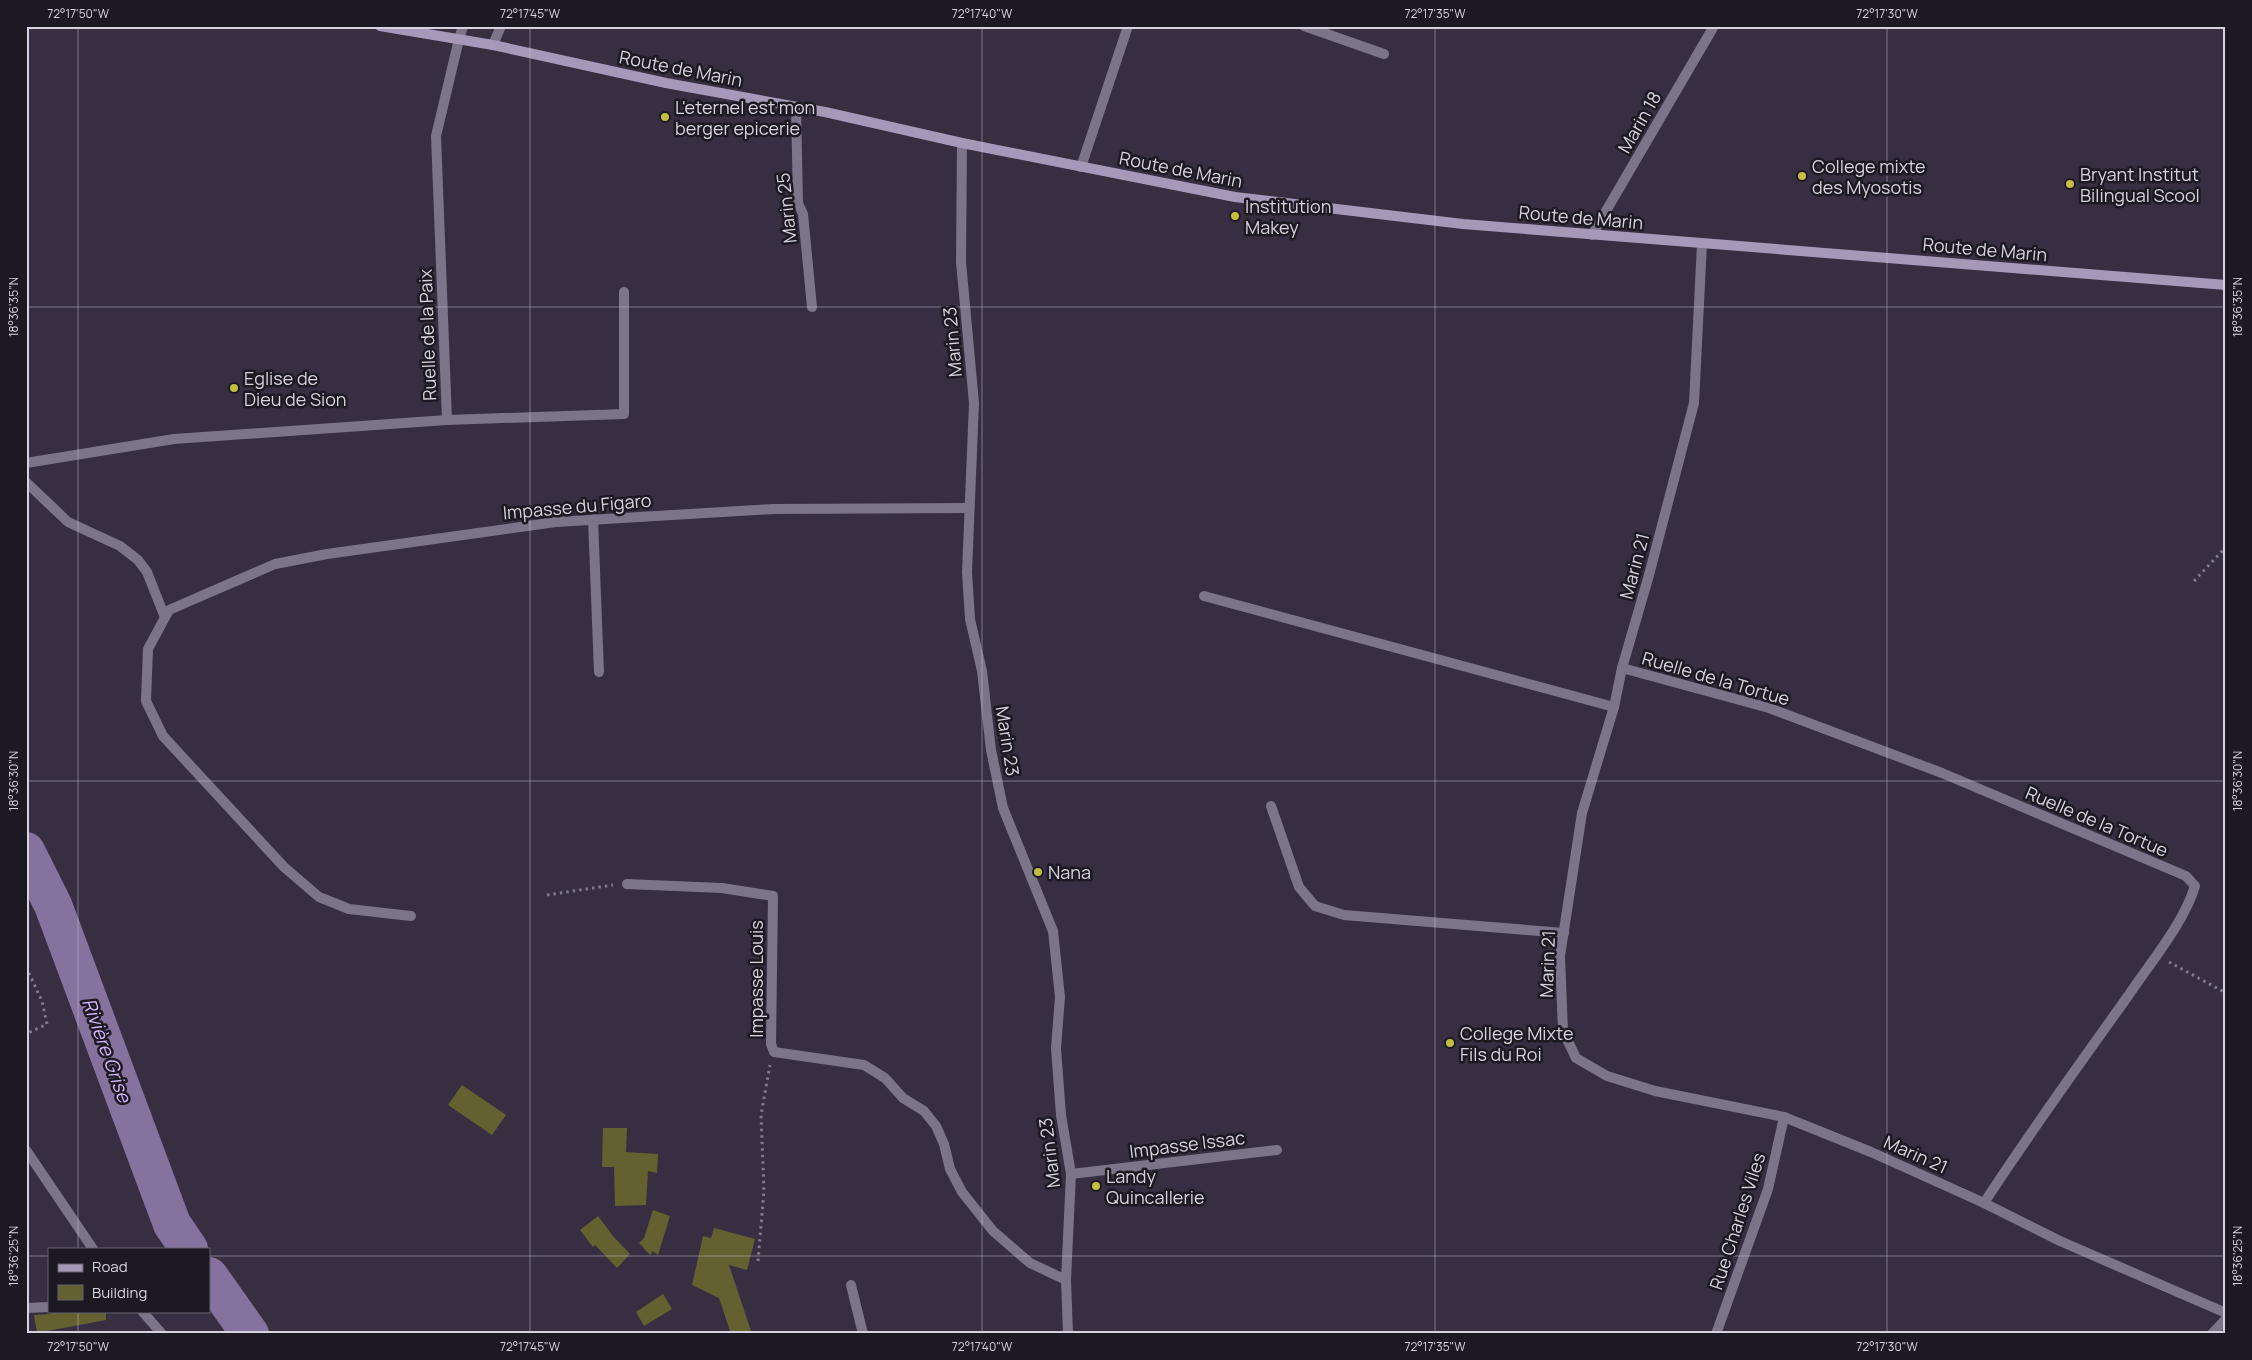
<svg xmlns="http://www.w3.org/2000/svg" width="2252" height="1360" font-family="Manrope,sans-serif">
<style>
.lines{fill:none;stroke-linecap:round;stroke-linejoin:round}
.river{stroke:#86729f;stroke-width:38}
.building{fill:#62612f}
.path{stroke:#817a8b;stroke-width:3;stroke-dasharray:2.5 4;stroke-linecap:butt}
.lane{stroke:#7c7488;stroke-width:10}
.street{stroke:#7c7488;stroke-width:10}
.secondary{stroke:#a598b8;stroke-width:10}
.ticks{fill:none;stroke:#d7d2df;stroke-width:1;stroke-opacity:0.45}
.poi-dot{fill:#c1be40;stroke:#1d1922;stroke-width:2}
.labels{text-anchor:middle;dominant-baseline:central;stroke-width:5;stroke-linejoin:round;paint-order:stroke}
.street-label{font-size:18px;fill:#d7d2df;stroke:#1d1922}
.poi-label{font-size:18px;fill:#d7d2df;stroke:#1d1922;text-anchor:start}
.water-label{font-size:19px;font-style:italic;fill:#d4b5fb;stroke:#1d1922}
.neatline{fill:none;stroke:#d7d2df;stroke-width:2}
.ticks-label{font-size:12px;text-anchor:middle;fill:#d7d2df}
</style>
<rect width="100%" height="100%" fill="#372e42"/>
<g class="lines">
<g class="river">
<polyline points="26,851 53,905 172,1224 189,1249"/>
<polyline points="209,1276 250,1334"/>
</g>
</g>
<g class="building">
<polygon points="462,1085 506,1115 492,1135 448,1105"/>
<polygon points="603,1128 627,1128 626,1152 658,1154 657,1173 648,1171 646,1205 615,1206 614,1167 602,1167"/>
<polygon points="653,1210 670,1216 658,1255 653,1251 650,1255 639,1243 644,1238"/>
<polygon points="598,1216 613,1236 630,1254 617,1268 595,1245 593,1247 580,1230"/>
<polygon points="714,1228 755,1239 747,1270 729,1265 752,1334 731,1334 719,1298 692,1285 703,1236 711,1238"/>
<polygon points="663,1294 672,1309 644,1326 636,1312"/>
<polygon points="54,1311 106,1312 106,1320 37,1333 34,1315 50,1314"/>
</g>
<g class="lines">
<g class="path">
<polyline points="2194,581 2226,547"/>
<polyline points="547,895 613,885"/>
<polyline points="2169,962 2226,993"/>
<polyline points="26,967 42,1001 47,1024 26,1034"/>
<polyline points="758,1261 764,1191 761,1115 770,1065"/>
</g>
<g class="lane">
<polyline points="459,39 463,26"/>
<polyline points="796,107 798,203 803,214 812,307"/>
<polyline points="447,420 624,414 624,292"/>
<polyline points="593,519 599,672"/>
<polyline points="1071,1174 1277,1150"/>
</g>
<g class="street">
<polyline points="1304,26 1384,54"/>
<polyline points="493,45 501,26"/>
<polyline points="962,143 961,262 974,403 967,572 970,619 982,671 991,750 1003,808 1053,931 1060,997 1056,1048 1061,1115 1071,1174 1066,1280 1068,1334"/>
<polyline points="1081,167 1128,26"/>
<polyline points="1592,235 1714,26"/>
<polyline points="1702,244 1694,403 1649,575 1622,668 1614,707 1582,813 1560,956 1563,1031 1576,1058 1607,1076 1655,1091 1784,1117 1871,1152 1984,1203 2060,1241 2226,1313"/>
<polyline points="26,463 174,439 447,420 436,136 459,39"/>
<polyline points="26,482 68,522 120,546 138,560 147,572 164,615"/>
<polyline points="1204,596 1614,707"/>
<path d="M1622,668L1769,708L1942,773L2186,876L2195,886C2184,923 2150,963 2128,996C2079,1065 2030,1132 1984,1203"/>
<polyline points="1271,806 1299,887 1315,906 1344,915 1564,933"/>
<polyline points="627,884 722,888 773,896 771,1044 774,1052 864,1065 885,1078 903,1098 924,1111 936,1126 944,1144 950,1169 962,1192 993,1231 1030,1263 1066,1280"/>
<polyline points="411,916 349,909 319,897 284,867 163,736 146,701 148,649 169,610 275,564 327,554 556,522 773,509 969,508"/>
<polyline points="26,1150 93,1249"/>
<polyline points="851,1285 863,1334"/>
<polyline points="26,1308 49,1307"/>
<polyline points="142,1311 162,1334"/>
<polyline points="1716,1334 1768,1189 1784,1117"/>
<polyline points="2212,1334 2226,1319"/>
</g>
<polyline class="secondary" points="380,26 493,45 666,83 825,112 962,143 1235,197 1463,224 2226,285"/>
</g>
<path class="ticks" d="M78,26V1249M530,26V1334M982,26V1334M1435,26V1334M1887,26V1334M26,307H2226M26,781H2226M26,1256H49M209,1256H2226M78,1311V1334"/>
<g class="poi-dot">
<circle cx="665" cy="117" r="5"/>
<circle cx="1802" cy="176" r="5"/>
<circle cx="2070" cy="184" r="5"/>
<circle cx="1235" cy="216" r="5"/>
<circle cx="234" cy="388" r="5"/>
<circle cx="1038" cy="872" r="5"/>
<circle cx="1450" cy="1043" r="5"/>
<circle cx="1096" cy="1186" r="5"/>
</g>
<g class="labels">
<g class="street-label">
<text transform="translate(681 68) rotate(11)">Route de Marin</text>
<text transform="translate(1639 122) rotate(-60)">Marin 18</text>
<text transform="translate(1181 169) rotate(11)">Route de Marin</text>
<text transform="translate(786 208) rotate(-96)">Marin 25</text>
<text transform="translate(1581 217) rotate(5)">Route de Marin</text>
<text transform="translate(1985 249) rotate(5)">Route de Marin</text>
<text transform="translate(427 335) rotate(-92)">Ruelle de la Paix</text>
<text transform="translate(952 342) rotate(-95)">Marin 23</text>
<text transform="translate(577 506) rotate(-5)">Impasse du Figaro</text>
<text transform="translate(1634 566) rotate(-75)">Marin 21</text>
<text transform="translate(1716 678) rotate(16)">Ruelle de la Tortue</text>
<text transform="translate(1008 741) rotate(81)">Marin 23</text>
<text transform="translate(2097 821) rotate(23)">Ruelle de la Tortue</text>
<text transform="translate(1547 964) rotate(-88)">Marin 21</text>
<text transform="translate(756 979) rotate(-90)">Impasse Louis</text>
<text transform="translate(1187 1144) rotate(-7)">Impasse Issac</text>
<text transform="translate(1049 1153) rotate(-97)">Marin 23</text>
<text transform="translate(1916 1154) rotate(24)">Marin 21</text>
<text transform="translate(1737 1221) rotate(-72)">Rue Charles Viles</text>
</g>
<g class="poi-label">
<text x="675" y="107">L'eternel est mon<tspan x="675" dy="21">berger epicerie</tspan></text>
<text x="1812" y="166">College mixte<tspan x="1812" dy="21">des Myosotis</tspan></text>
<text x="2080" y="174">Bryant Institut<tspan x="2080" dy="21">Bilingual Scool</tspan></text>
<text x="1245" y="206">Institution<tspan x="1245" dy="21">Makey</tspan></text>
<text x="244" y="378">Eglise de<tspan x="244" dy="21">Dieu de Sion</tspan></text>
<text x="1048" y="872">Nana</text>
<text x="1460" y="1033">College Mixte<tspan x="1460" dy="21">Fils du Roi</tspan></text>
<text x="1106" y="1176">Landy<tspan x="1106" dy="21">Quincallerie</tspan></text>
</g>
<g class="water-label">
<text transform="translate(107 1050) rotate(70)">Rivière Grise</text>
</g>
</g>
<rect width="2252" height="1360" fill="none" stroke="#1d1922" stroke-width="55"/>
<rect x="48" y="1248" width="162" height="65" fill="#1d1922" stroke="#67636e"/>
<rect x="58" y="1264" width="25" height="8" fill="#a598b8" stroke="#67636e"/>
<text x="92" y="1272" font-size="15" fill="#d7d2df">Road</text>
<rect x="58" y="1285" width="25" height="15" fill="#62612f" stroke="#67636e"/>
<text x="92" y="1298" font-size="15" fill="#d7d2df">Building</text>
<rect x="28" y="28" width="2196" height="1304" class="neatline"/>
<g class="ticks-label">
<text x="78" y="18">72°17'50"W</text>
<text x="530" y="18">72°17'45"W</text>
<text x="982" y="18">72°17'40"W</text>
<text x="1435" y="18">72°17'35"W</text>
<text x="1887" y="18">72°17'30"W</text>
<text transform="translate(14 307) rotate(-90)" y="4">18°36'35"N</text>
<text transform="translate(2238 307) rotate(-90)" y="4">18°36'35"N</text>
<text transform="translate(14 781) rotate(-90)" y="4">18°36'30"N</text>
<text transform="translate(2238 781) rotate(-90)" y="4">18°36'30"N</text>
<text transform="translate(14 1256) rotate(-90)" y="4">18°36'25"N</text>
<text transform="translate(2238 1256) rotate(-90)" y="4">18°36'25"N</text>
<text x="78" y="1351">72°17'50"W</text>
<text x="530" y="1351">72°17'45"W</text>
<text x="982" y="1351">72°17'40"W</text>
<text x="1435" y="1351">72°17'35"W</text>
<text x="1887" y="1351">72°17'30"W</text>
</g>
</svg>
